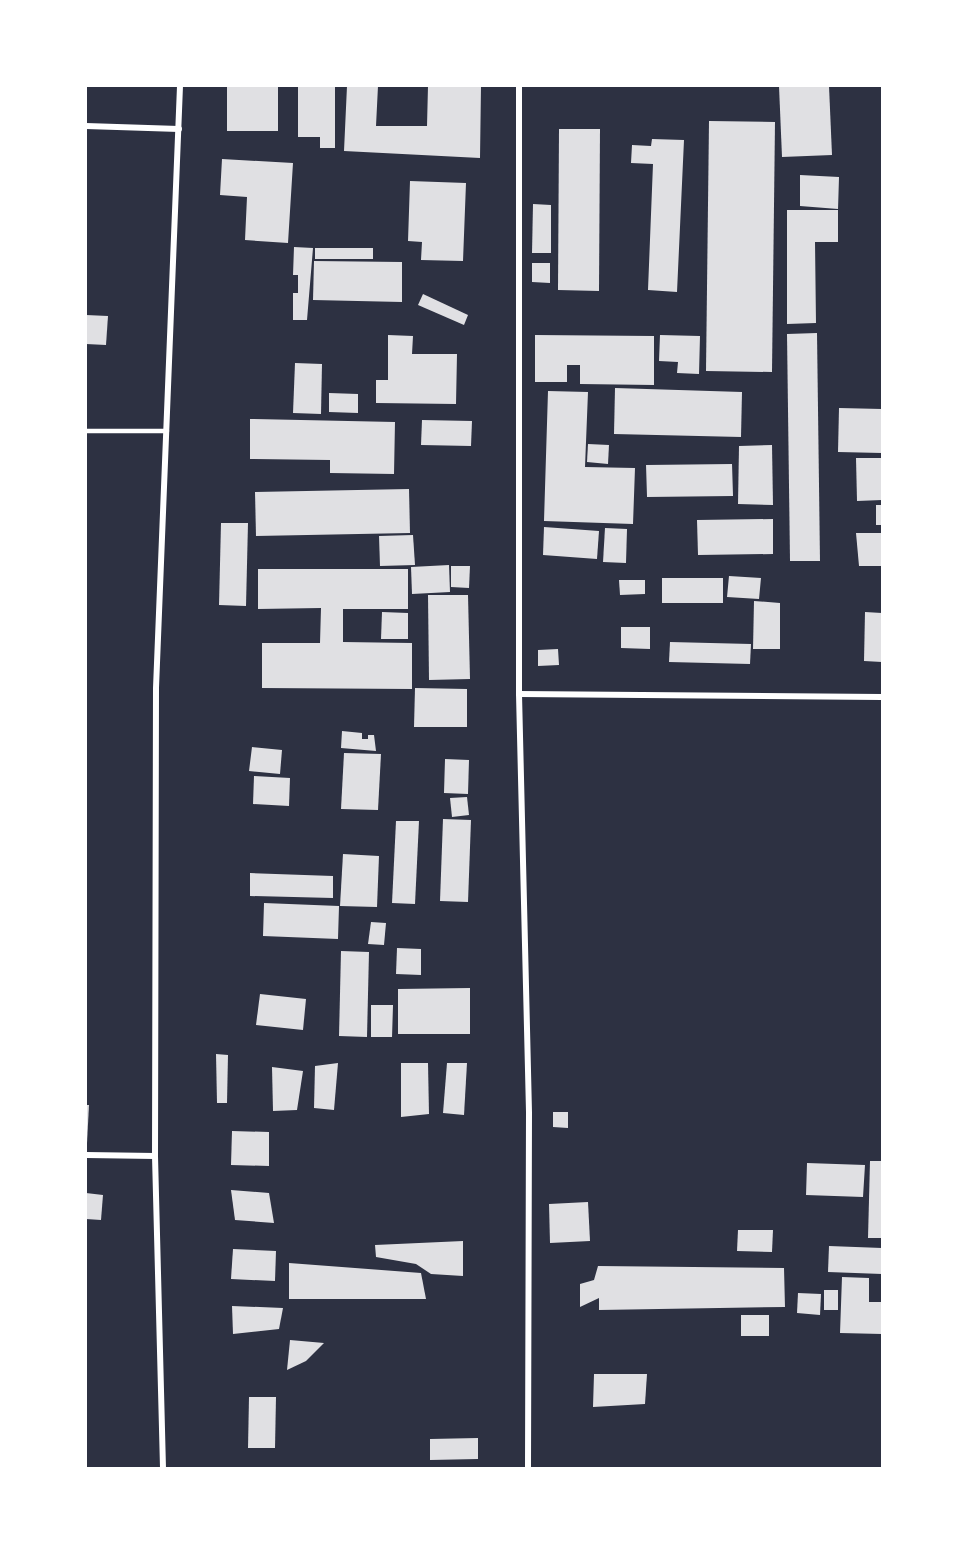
<svg xmlns="http://www.w3.org/2000/svg" width="968" height="1554" font-family="Manrope,sans-serif">
<style>
.building{fill:#e0e0e3}
.lines{fill:none;stroke-linecap:round;stroke-linejoin:round}
.service{stroke:#fff;stroke-width:4.5}
.minor{stroke:#fff;stroke-width:6}
</style>
<rect width="100%" height="100%" fill="#2d3142"/>
<g class="building">
<rect x="227" y="86" width="51" height="45"/>
<polygon points="298,86 335,86 335,148 320,148 320,137 298,137"/>
<polygon points="347,86 378,86 376,126 427,126 428,86 481,86 480,158 344,151"/>
<polygon points="779,86 829,86 832,155 782,157"/>
<polygon points="709,121 775,122 772,372 706,371"/>
<polygon points="559,129 600,129 599,291 558,290"/>
<polygon points="652,139 684,140 677,292 648,290 653,164 631,163 632,145 651,146"/>
<polygon points="222,159 293,163 288,243 245,240 247,197 220,195"/>
<polygon points="800,175 839,177 838,209 800,206"/>
<polygon points="410,181 466,183 463,261 421,260 422,242 408,241"/>
<polygon points="533,204 551,205 551,253 532,253"/>
<polygon points="787,210 838,210 838,242 815,242 816,323 787,324"/>
<polygon points="294,247 313,248 307,320 293,320 293,293 298,293 298,275 293,275"/>
<rect x="315" y="248" width="58" height="11"/>
<polygon points="314,261 402,262 402,302 313,300"/>
<polygon points="532,263 550,263 550,283 532,282"/>
<polygon points="423,294 468,315 464,325 418,305"/>
<polygon points="86,315 108,316 106,345 86,344"/>
<polygon points="817,333 820,561 790,561 787,334"/>
<polygon points="388,335 413,336 412,354 457,354 456,404 376,403 376,380 388,380"/>
<polygon points="535,335 654,336 654,385 580,384 580,365 567,365 567,382 535,382"/>
<polygon points="660,335 700,336 699,374 677,373 678,362 659,361"/>
<polygon points="295,363 322,364 321,414 293,413"/>
<polygon points="615,388 742,392 741,437 614,434"/>
<polygon points="548,391 588,392 585,467 635,468 633,524 544,521"/>
<polygon points="329,393 358,394 358,413 329,412"/>
<polygon points="839,408 882,409 882,453 838,452"/>
<polygon points="250,419 395,422 394,474 330,473 330,460 250,459"/>
<polygon points="422,420 472,421 471,446 421,445"/>
<polygon points="588,444 609,445 608,464 587,462"/>
<polygon points="772,445 773,505 738,504 739,446"/>
<polygon points="856,458 882,458 882,500 857,501"/>
<polygon points="732,464 733,496 647,497 646,465"/>
<polygon points="409,489 410,533 256,536 255,492"/>
<rect x="876" y="505" width="6" height="20"/>
<polygon points="773,519 773,554 698,555 697,520"/>
<polygon points="221,523 248,523 246,606 219,605"/>
<polygon points="544,527 599,531 597,559 543,555"/>
<polygon points="605,528 627,529 626,563 603,562"/>
<polygon points="856,533 882,533 882,566 859,566"/>
<polygon points="413,535 415,565 380,566 379,536"/>
<polygon points="449,565 450,592 412,594 411,567"/>
<polygon points="451,566 470,566 469,588 451,587"/>
<polygon points="258,569 408,569 408,609 343,609 343,642 412,643 412,689 262,688 262,643 320,643 321,608 258,609"/>
<polygon points="729,576 761,578 759,599 727,597"/>
<rect x="662" y="578" width="61" height="25"/>
<polygon points="619,580 645,580 645,594 620,595"/>
<polygon points="428,595 468,595 470,679 429,680"/>
<polygon points="754,601 780,603 780,649 753,649"/>
<polygon points="382,612 408,613 408,639 381,639"/>
<polygon points="865,612 882,613 882,662 864,661"/>
<polygon points="621,627 650,627 650,649 621,648"/>
<polygon points="670,642 751,644 750,664 669,662"/>
<polygon points="558,649 559,665 538,666 538,650"/>
<polygon points="415,688 467,689 467,727 414,727"/>
<polygon points="342,731 362,733 362,739 368,739 368,735 374,735 376,751 341,748"/>
<polygon points="252,747 282,750 280,774 249,771"/>
<polygon points="344,753 381,754 378,810 341,809"/>
<polygon points="445,759 469,760 468,794 444,793"/>
<polygon points="254,776 290,778 289,806 253,804"/>
<polygon points="467,797 469,815 452,817 450,798"/>
<polygon points="443,819 471,820 468,902 440,901"/>
<polygon points="396,821 419,821 415,904 392,903"/>
<polygon points="343,854 379,856 377,907 340,906"/>
<polygon points="250,873 333,876 333,898 250,896"/>
<polygon points="264,903 339,906 338,939 263,936"/>
<polygon points="371,922 386,923 384,945 368,944"/>
<polygon points="397,948 421,949 421,975 396,974"/>
<polygon points="341,951 369,952 367,1037 339,1036"/>
<polygon points="470,988 470,1034 398,1034 398,989"/>
<polygon points="260,994 306,999 303,1030 256,1025"/>
<polygon points="371,1005 393,1005 392,1037 371,1037"/>
<polygon points="216,1054 228,1055 227,1103 217,1103"/>
<polygon points="338,1063 334,1110 314,1108 315,1066"/>
<polygon points="401,1063 428,1063 429,1114 401,1117"/>
<polygon points="447,1063 467,1063 464,1115 443,1113"/>
<polygon points="272,1067 303,1071 297,1110 273,1111"/>
<polygon points="86,1105 89,1105 87,1143 86,1142"/>
<polygon points="553,1112 568,1112 568,1128 553,1127"/>
<polygon points="232,1131 269,1132 269,1166 231,1165"/>
<polygon points="870,1161 882,1161 882,1238 868,1238"/>
<polygon points="807,1163 865,1165 863,1197 806,1195"/>
<polygon points="231,1190 269,1193 274,1223 235,1220"/>
<polygon points="86,1193 103,1195 101,1220 86,1219"/>
<polygon points="588,1202 590,1241 550,1243 549,1204"/>
<polygon points="738,1230 773,1230 772,1252 737,1251"/>
<polygon points="463,1241 463,1276 431,1274 416,1264 376,1257 375,1245"/>
<polygon points="829,1246 882,1248 882,1274 828,1272"/>
<polygon points="233,1249 276,1251 275,1281 231,1279"/>
<polygon points="289,1263 421,1273 426,1299 289,1299"/>
<polygon points="598,1266 784,1268 785,1307 599,1310 599,1298 580,1307 580,1284 594,1280"/>
<polygon points="842,1277 869,1278 869,1302 882,1302 882,1334 840,1333"/>
<rect x="824" y="1290" width="14" height="20"/>
<polygon points="798,1293 821,1294 820,1315 797,1313"/>
<polygon points="232,1306 283,1308 279,1329 233,1334"/>
<rect x="741" y="1315" width="28" height="21"/>
<polygon points="290,1340 324,1343 306,1361 287,1370"/>
<polygon points="594,1374 647,1374 645,1404 593,1407"/>
<polygon points="249,1397 276,1397 275,1448 248,1448"/>
<polygon points="478,1438 478,1459 430,1460 430,1439"/>
</g>
<g class="lines">
<polyline class="service" points="86,431 167,431"/>
<g class="minor">
<polyline points="519,86 519,694 529,1112 528,1468"/>
<polyline points="86,126 179,129"/>
<polyline points="519,694 882,697"/>
<polyline points="86,1155 155,1156"/>
<polyline points="163,1468 155,1156 156,688 180,86"/>
</g>
</g>
<rect width="968" height="1554" fill="none" stroke="#ffffff" stroke-width="174"/>
</svg>
